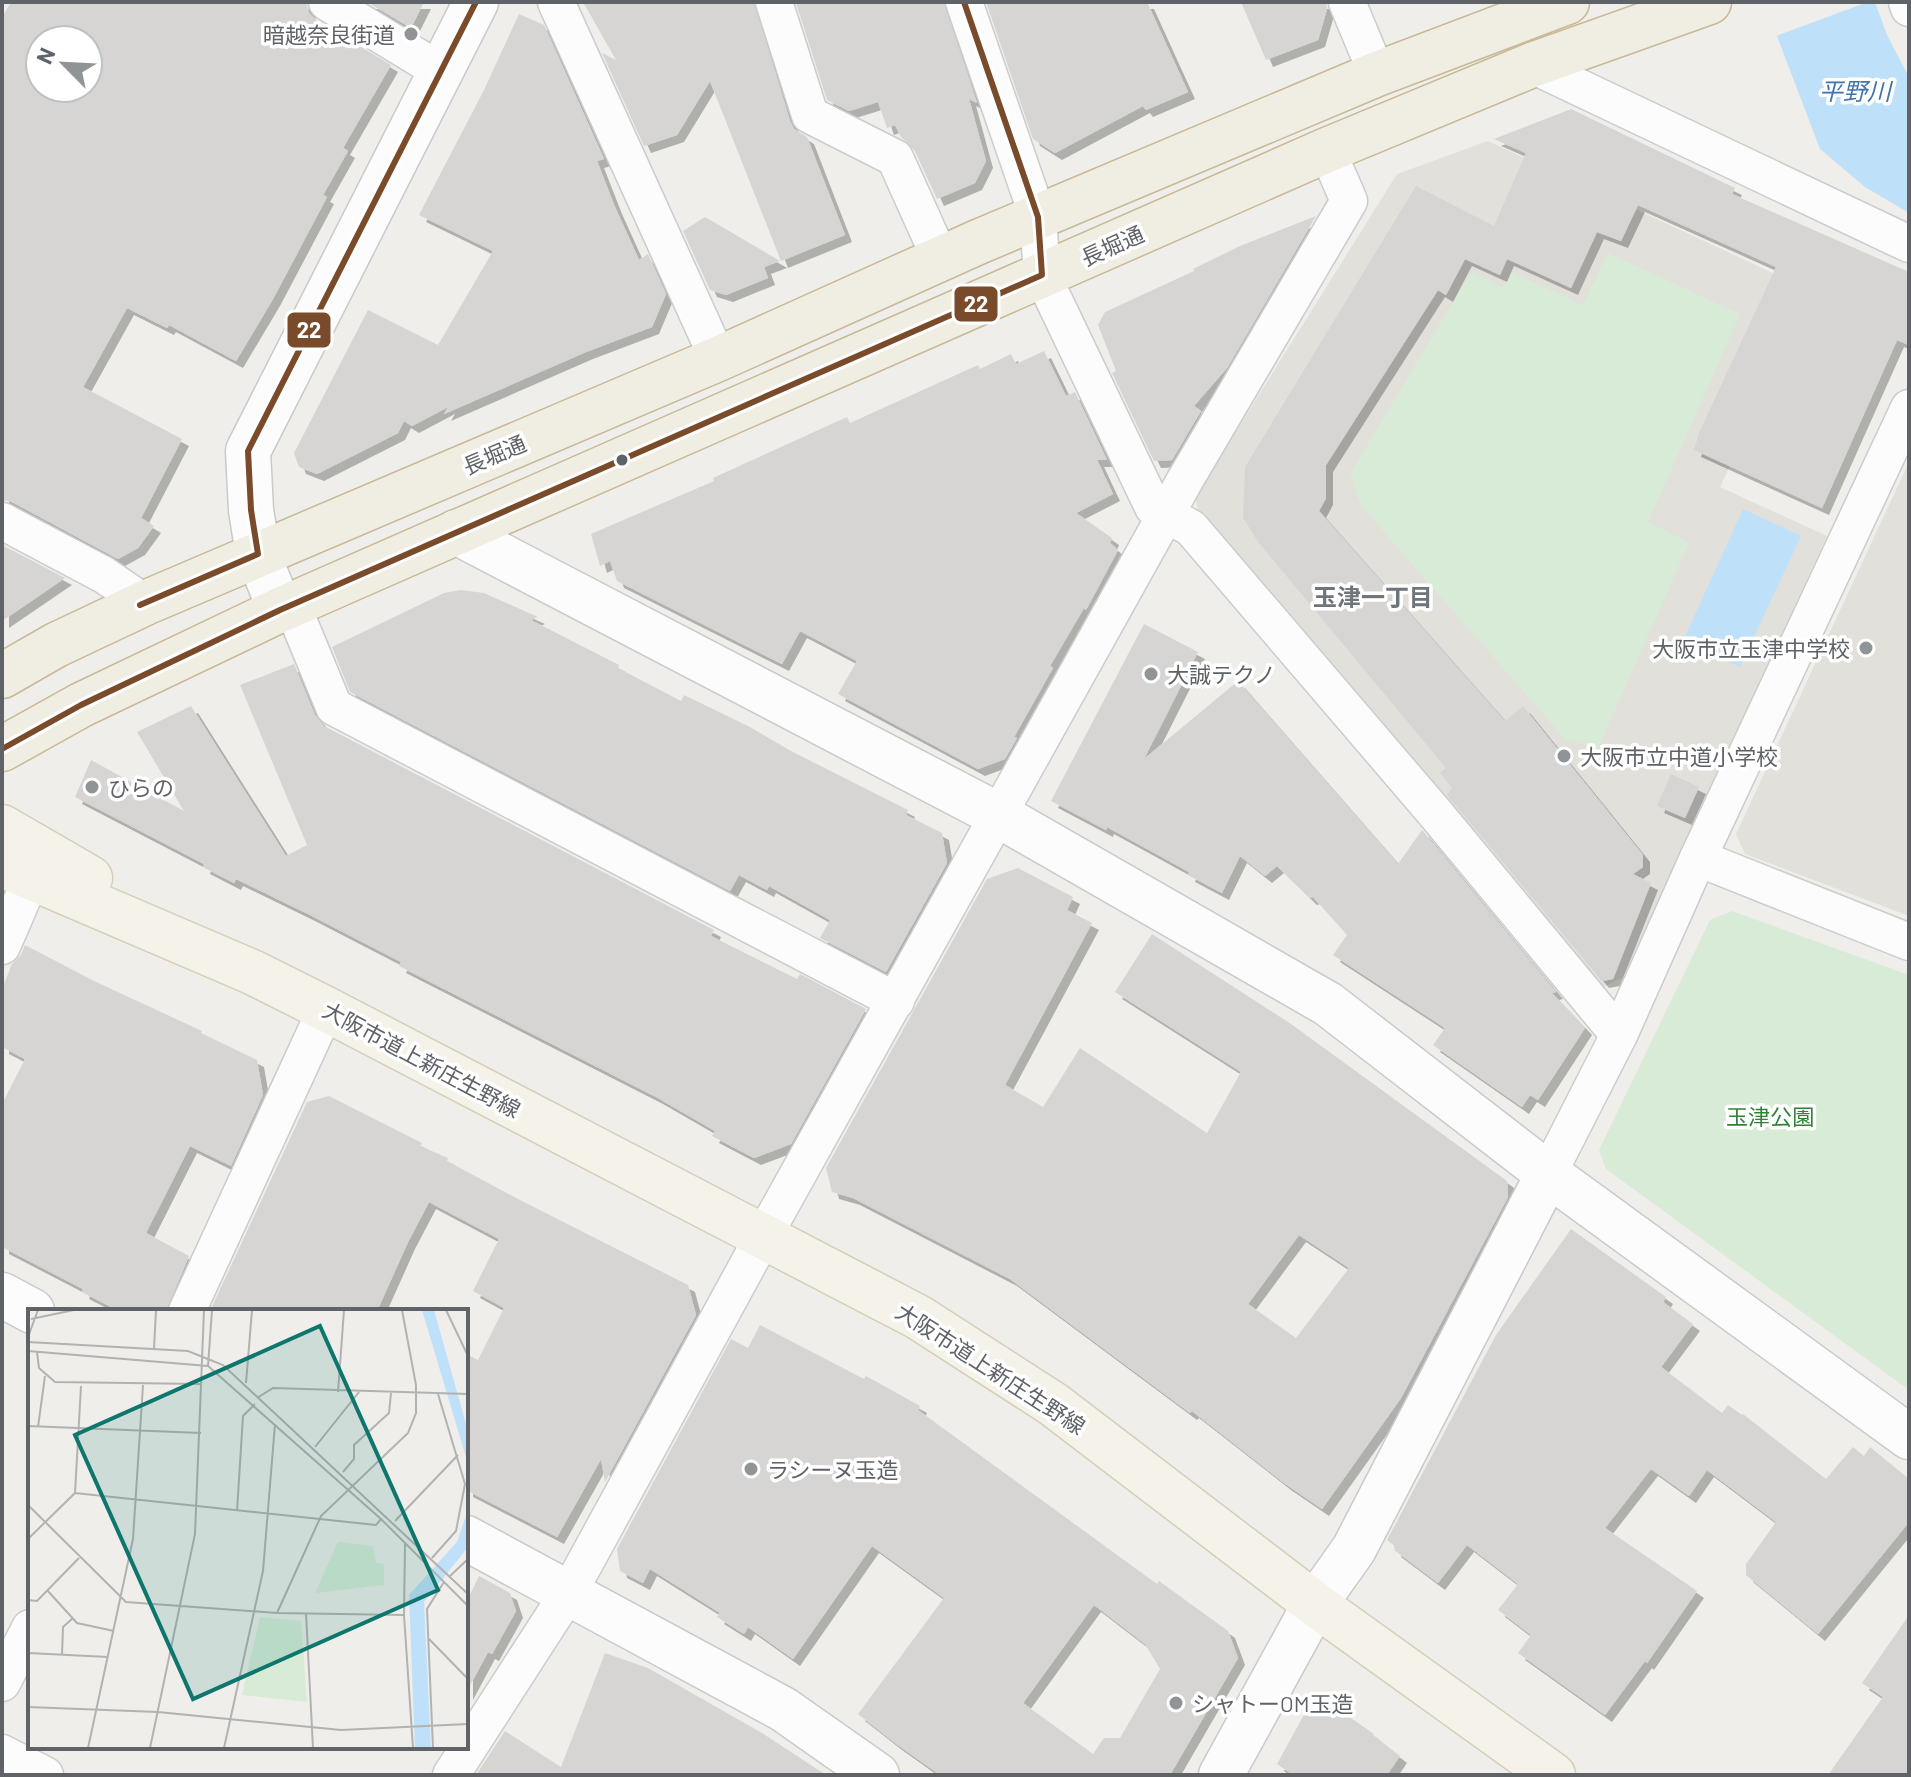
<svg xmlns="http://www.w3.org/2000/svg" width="1911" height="1777" font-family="Barlow,'Noto Sans JP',sans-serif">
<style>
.education{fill:#e2e0da}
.green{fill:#d8ebd6}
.water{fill:#bfe0f9}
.pier{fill:#efeeea}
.building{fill:#d6d5d3;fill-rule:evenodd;filter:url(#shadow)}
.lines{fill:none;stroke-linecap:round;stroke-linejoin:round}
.street-casing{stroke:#cbcccc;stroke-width:39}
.secondary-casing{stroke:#cacacb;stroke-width:47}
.primary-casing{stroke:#d7ceb8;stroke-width:47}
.highway-casing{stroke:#c8b996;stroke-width:47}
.street{stroke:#fdfcfc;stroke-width:36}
.secondary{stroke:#fdfcfc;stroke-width:44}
.primary{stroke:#f4f2e9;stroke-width:44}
.highway{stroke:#f0ede3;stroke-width:44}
.bus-1-casing{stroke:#fff;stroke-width:12}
.bus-1{stroke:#7a4b2a;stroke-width:6}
.poi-dot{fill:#919496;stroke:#fff;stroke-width:3}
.bus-dot{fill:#5f6368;stroke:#fff;stroke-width:3}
.labels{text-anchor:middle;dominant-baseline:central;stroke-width:7;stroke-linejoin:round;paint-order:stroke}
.poi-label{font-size:22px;fill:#5f6368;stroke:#fff;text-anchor:start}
.street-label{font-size:22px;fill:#5f6368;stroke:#fff}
.park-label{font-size:22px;fill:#348238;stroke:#fff}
.water-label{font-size:24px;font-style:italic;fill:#4174aa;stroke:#fff}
.neighbourhood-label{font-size:24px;font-weight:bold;fill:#70757a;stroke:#fff}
.inset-road{fill:none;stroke:#b1b2b2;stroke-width:2}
.view{fill:#0f766e;fill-opacity:0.15;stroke:#0f766e;stroke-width:4}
.inset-edge{fill:none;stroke:#5f6368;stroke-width:4}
.line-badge{stroke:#fff;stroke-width:3}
.badge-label{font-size:22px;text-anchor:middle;font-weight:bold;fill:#fff}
</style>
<defs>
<filter id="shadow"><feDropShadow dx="7" dy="7" stdDeviation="0" flood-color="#0004"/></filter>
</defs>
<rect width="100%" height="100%" fill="#efeeea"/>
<g class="education">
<polygon points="1488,141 1812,291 1720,487 1827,536 1623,977 1600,989 1199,516 1195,497 1397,174"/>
<polygon points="1909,462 1909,916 1745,854 1736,834"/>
</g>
<g class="green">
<polygon points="1608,253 1740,314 1648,522 1689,543 1598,748 1565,739 1361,506 1350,474 1471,272 1503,288 1511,272 1583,305"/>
<polygon points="1732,911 1909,975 1909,1390 1606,1169 1599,1150 1710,920"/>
</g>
<g class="water">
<polygon points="1764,2 1875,2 1887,35 1909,77 1909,213 1865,187 1820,149"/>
<polygon points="1743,509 1801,536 1740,667 1683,641"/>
</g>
<polygon class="pier" points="1760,2 1868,2 1773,37"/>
<g class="building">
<path d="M11,2H306L309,13L316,20L391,65L343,148L348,151L323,195L327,197L273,299L236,361L169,325L167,328L127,308L83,387L182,439L141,518L154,526L138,548L118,559L12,502L2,500V17ZM40,40H88V88H40Z"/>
<polygon points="367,2 424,2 411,28"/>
<polygon points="583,2 754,2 790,121 794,129 807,137 845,235 781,261 710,81 677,135 644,146 602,53 616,60"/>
<polygon points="803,2 944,2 977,103 969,99 986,161 975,183 937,199 914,149 901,137 895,125 887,128 878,102 849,111 827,100 796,3"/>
<polygon points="986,2 1147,2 1188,92 1146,110 1143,106 1055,153 1033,139"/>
<polygon points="1241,2 1326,2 1327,9 1318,40 1266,60"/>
<polygon points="519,14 544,25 604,159 597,161 615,207 639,260 648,254 666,294 652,327 586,352 444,414 448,407 412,426 404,421 398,433 317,474 299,467 294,453 368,310 438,345 493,251 419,215 484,90"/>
<polygon points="1571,109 1735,188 1732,194 1909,272 1909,345 1897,340 1822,508 1694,450 1699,433 1776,267 1638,205 1621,241 1597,232 1571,288 1507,259 1500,275 1465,259 1446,295 1438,290 1326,465 1326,498 1319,511 1505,721 1523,706 1643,855 1643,867 1633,874 1651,883 1613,979 1602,981 1447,795 1452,788 1440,773 1446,768 1259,543 1243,518 1245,467 1416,186 1494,226 1526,153 1494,139"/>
<polygon points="1316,216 1227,368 1194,406 1201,411 1172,460 1154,461 1112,373 1116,371 1098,325 1105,312 1194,271 1193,269 1240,246"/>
<polygon points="705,217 780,261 764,267 768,278 726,295 710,290 683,231"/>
<polygon points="1044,351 1066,396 1075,392 1107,460 1097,460 1113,494 1076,513 1112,538 1110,543 1118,550 1086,610 1084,608 1050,666 1053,668 1014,737 1017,738 1005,759 978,769 838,694 857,661 800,631 782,664 617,581 610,561 600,566 591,534 714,481 713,478 847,417 850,423 978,365 980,369 1011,354 1016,364"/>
<polygon points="2,545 65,578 2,621"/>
<polygon points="461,590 484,593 538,617 531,620 619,665 618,668 681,701 684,695 750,727 791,751 908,810 906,815 942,833 947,863 886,972 820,938 830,920 769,886 767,890 739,875 730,891 350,692 332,647 444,593"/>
<polygon points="1144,624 1198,652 1144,759 1238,681 1398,864 1422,830 1556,992 1552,993 1585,1028 1538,1100 1530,1095 1522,1107 1433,1045 1445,1028 1333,955 1347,935 1313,897 1310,898 1277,866 1265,876 1240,856 1222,893 1188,875 1189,872 1107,827 1106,830 1051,801"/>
<polygon points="294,664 315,715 324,726 714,930 711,936 797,979 800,974 866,1009 791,1144 754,1158 712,1136 715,1131 656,1097 399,966 401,962 310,915 236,879 234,883 203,867 204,864 75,797 91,760 184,811 137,732 191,706 286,856 307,845 240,685"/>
<polygon points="1671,774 1699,787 1685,818 1657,806"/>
<path d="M1018,868L1073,897L1067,910L1092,923L1005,1085L1043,1107L1080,1048L1207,1133L1241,1072L1115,992L1152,934L1291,1024L1507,1181L1508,1197L1401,1398L1322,1509L1284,1483L1192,1411L1190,1413L1010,1279L853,1198L832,1192L826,1168L987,879ZM1299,1235L1349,1268L1296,1338L1248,1304Z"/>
<polygon points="25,945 94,981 202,1031 201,1033 257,1060 263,1095 231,1166 190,1146 146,1233 189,1256 166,1311 119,1311 82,1292 83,1289 2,1247 2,1104 25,1059 2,1047 2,989 12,964 21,955"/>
<polygon points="329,1096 422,1143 420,1146 448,1158 447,1161 520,1200 688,1285 696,1315 605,1482 601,1459 557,1537 466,1490 466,1354 478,1360 504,1308 473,1291 499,1239 429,1202 408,1242 377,1311 210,1311 307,1102"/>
<polygon points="1571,1229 1666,1297 1663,1302 1693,1324 1661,1367 1722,1413 1728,1405 1742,1415 1743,1414 1826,1479 1853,1447 1864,1456 1870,1447 1909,1479 1909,1522 1818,1634 1746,1575 1746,1564 1776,1522 1707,1470 1689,1496 1651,1469 1605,1528 1697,1591 1647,1663 1645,1661 1605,1715 1518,1653 1531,1635 1498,1610 1518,1584 1467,1545 1438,1583 1394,1550 1396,1547 1387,1540 1496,1335"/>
<path d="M760,1325L864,1379L866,1376L920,1406L918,1410L1157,1584L1159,1581L1228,1631L1238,1658L1170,1775H940L895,1743L858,1714L944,1598L872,1546L793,1659L748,1627L744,1634L717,1617L720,1613L650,1569L643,1583L620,1571L617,1549L731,1339L748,1348ZM1094,1605L1145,1644L1160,1669L1120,1738H1104L1093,1754L1023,1703Z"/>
<polygon points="479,1576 510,1593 516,1611 492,1654 488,1652 466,1693 466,1603"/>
<polygon points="1909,1615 1909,1775 1828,1775 1883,1697 1862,1683"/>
<polygon points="605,1653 648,1668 762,1733 826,1775 476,1775 505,1731 561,1767"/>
<polygon points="1334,1706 1374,1734 1373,1735 1400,1756 1387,1775 1293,1775 1277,1764 1306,1711"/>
</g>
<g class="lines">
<defs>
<g id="street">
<polyline points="327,2 442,72"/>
<polyline points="556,2 718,359"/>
<polyline points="774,2 810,115 895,158 940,258"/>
<polyline points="964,2 1038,217 1042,275 1153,507 1191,528 1435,813 1619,1035"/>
<polyline points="1347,2 1377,74"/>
<polyline points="1907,2 1909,8"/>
<polyline points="1532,65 1909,244"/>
<polyline points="2,521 104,575 145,603"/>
<polyline points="292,605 334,707 896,1001"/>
<polyline points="1698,858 1909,942"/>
<polyline points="2,946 31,879"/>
<polyline points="1548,1174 1619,1035 1698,858 1909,408"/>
<polyline points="187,1311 326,1009"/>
<polyline points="2,1683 30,1628"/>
<polyline points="2,1753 45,1775"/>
<polyline points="451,1775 569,1592 763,1237 1185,480 1349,201 1327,150"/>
</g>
<g id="secondary">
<polyline points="456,532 1000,816 1328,1004 1548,1174 1909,1437"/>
<polyline points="280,610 258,554 251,510 248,451 476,2"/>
<polyline points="2,1295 32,1311"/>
<polyline points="466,1538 783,1709 877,1775"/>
<polyline points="1221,1775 1315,1604 1354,1549 1548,1174"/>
</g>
<g id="primary">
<polyline points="2,827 90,878"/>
<polyline points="2,865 252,972 326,1009 918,1317 1053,1404 1315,1604 1553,1775"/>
</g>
<g id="highway">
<polyline points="2,676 56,645 145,603 718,359 978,242 1377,74 1567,2"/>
<polyline points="2,749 81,705 280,610 1327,150 1532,65 1709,2"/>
</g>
</defs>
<use href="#street" class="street-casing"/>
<use href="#secondary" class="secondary-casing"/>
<use href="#primary" class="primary-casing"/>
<use href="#highway" class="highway-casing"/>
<use href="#street" class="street"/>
<use href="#secondary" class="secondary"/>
<use href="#primary" class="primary"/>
<use href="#highway" class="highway"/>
<defs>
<g id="bus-1">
<polyline points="140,605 258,554 251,510 248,451 476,2"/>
<polyline points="2,749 81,705 280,610 1042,275 1038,217 964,2"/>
</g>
</defs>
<use href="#bus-1" class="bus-1-casing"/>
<use href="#bus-1" class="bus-1"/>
</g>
<g class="poi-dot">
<circle cx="411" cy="34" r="8"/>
<circle cx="1866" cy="648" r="8"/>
<circle cx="1151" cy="674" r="8"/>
<circle cx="1564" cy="756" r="8"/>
<circle cx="92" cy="787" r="8"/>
<circle cx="751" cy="1469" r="8"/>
<circle cx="1176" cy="1703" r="8"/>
</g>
<circle class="bus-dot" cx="622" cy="460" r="7"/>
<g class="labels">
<g class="poi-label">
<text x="395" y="34" text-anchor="end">暗越奈良街道</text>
<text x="1850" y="648" text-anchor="end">大阪市立玉津中学校</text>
<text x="1167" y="674">大誠テクノ</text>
<text x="1580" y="756">大阪市立中道小学校</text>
<text x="108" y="787">ひらの</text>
<text x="767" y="1469">ラシーヌ玉造</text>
<text x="1192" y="1703">シャトーOM玉造</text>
</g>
<g class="street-label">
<text transform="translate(1112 245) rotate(-24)">長堀通</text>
<text transform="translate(494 454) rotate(-23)">長堀通</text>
<text transform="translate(422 1059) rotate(28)">大阪市道上新庄生野線</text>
<text transform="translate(991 1368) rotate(33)">大阪市道上新庄生野線</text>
</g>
<g class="park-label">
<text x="1770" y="1116">玉津公園</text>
</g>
<g class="water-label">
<text x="1855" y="90">平野川</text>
</g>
<g class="neighbourhood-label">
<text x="1373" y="596">玉津一丁目</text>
</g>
</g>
<g transform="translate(28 1309)">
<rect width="440" height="440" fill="#efeeea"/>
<path d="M310,233L345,237L348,254L356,255V276L287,284ZM232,308L273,312L279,393L214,386Z" fill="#d8ebd6"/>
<path d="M394,1H406L440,122V155ZM440,201V238L396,293L403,439H387L381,286L429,233Z" fill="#bfe0f9"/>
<path class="inset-road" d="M281,1H335M418,1L440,47M3,10L46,1M0,28L10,1M0,33L160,42L195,56L440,285M126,40L128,1M0,42L180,57L353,210L440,297M9,43L11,59L27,73L173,75M180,57L184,1M218,74L224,1M310,83L316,1M229,89L245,79L440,85M0,117L173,124M10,118L17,67M287,138L331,83M315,163L326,150V136L361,104L363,84M47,184L348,216L353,210M0,196L98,293L249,304L376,306M209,202L215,107L227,95M367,212L430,146M0,230L47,184L53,77M377,235L376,306L385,439M404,249L428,222L437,175L410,85M422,267L440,250M19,281L49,314L86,322M0,291L9,292L51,249M249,304L293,207L380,124L388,104V76L374,1M278,304L285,439M401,330L440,370M0,344L80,348M34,346L35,318L45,309M0,398L130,403L313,421L440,415M60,439L105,230L115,76M122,439L167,225L176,1M196,439L235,262L247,115M405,439L399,300L416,273"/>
<path class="view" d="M292,17L410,281L165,390L47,126Z"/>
<rect width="440" height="440" class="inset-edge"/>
</g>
<g class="line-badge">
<rect x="953" y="285" width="46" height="38" rx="8" fill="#7a4b2a"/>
<rect x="286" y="311" width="46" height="38" rx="8" fill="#7a4b2a"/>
</g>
<g class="badge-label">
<text x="976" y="312">22</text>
<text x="309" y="338">22</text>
</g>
<rect width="1911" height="1777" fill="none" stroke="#5f6368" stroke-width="8"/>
<g transform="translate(64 64) rotate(294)"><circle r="38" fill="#ffffff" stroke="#bfc1c3" stroke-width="2"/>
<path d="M0-6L14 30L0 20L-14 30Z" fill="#919496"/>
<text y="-12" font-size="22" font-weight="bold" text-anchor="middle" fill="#5f6368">N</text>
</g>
</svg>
